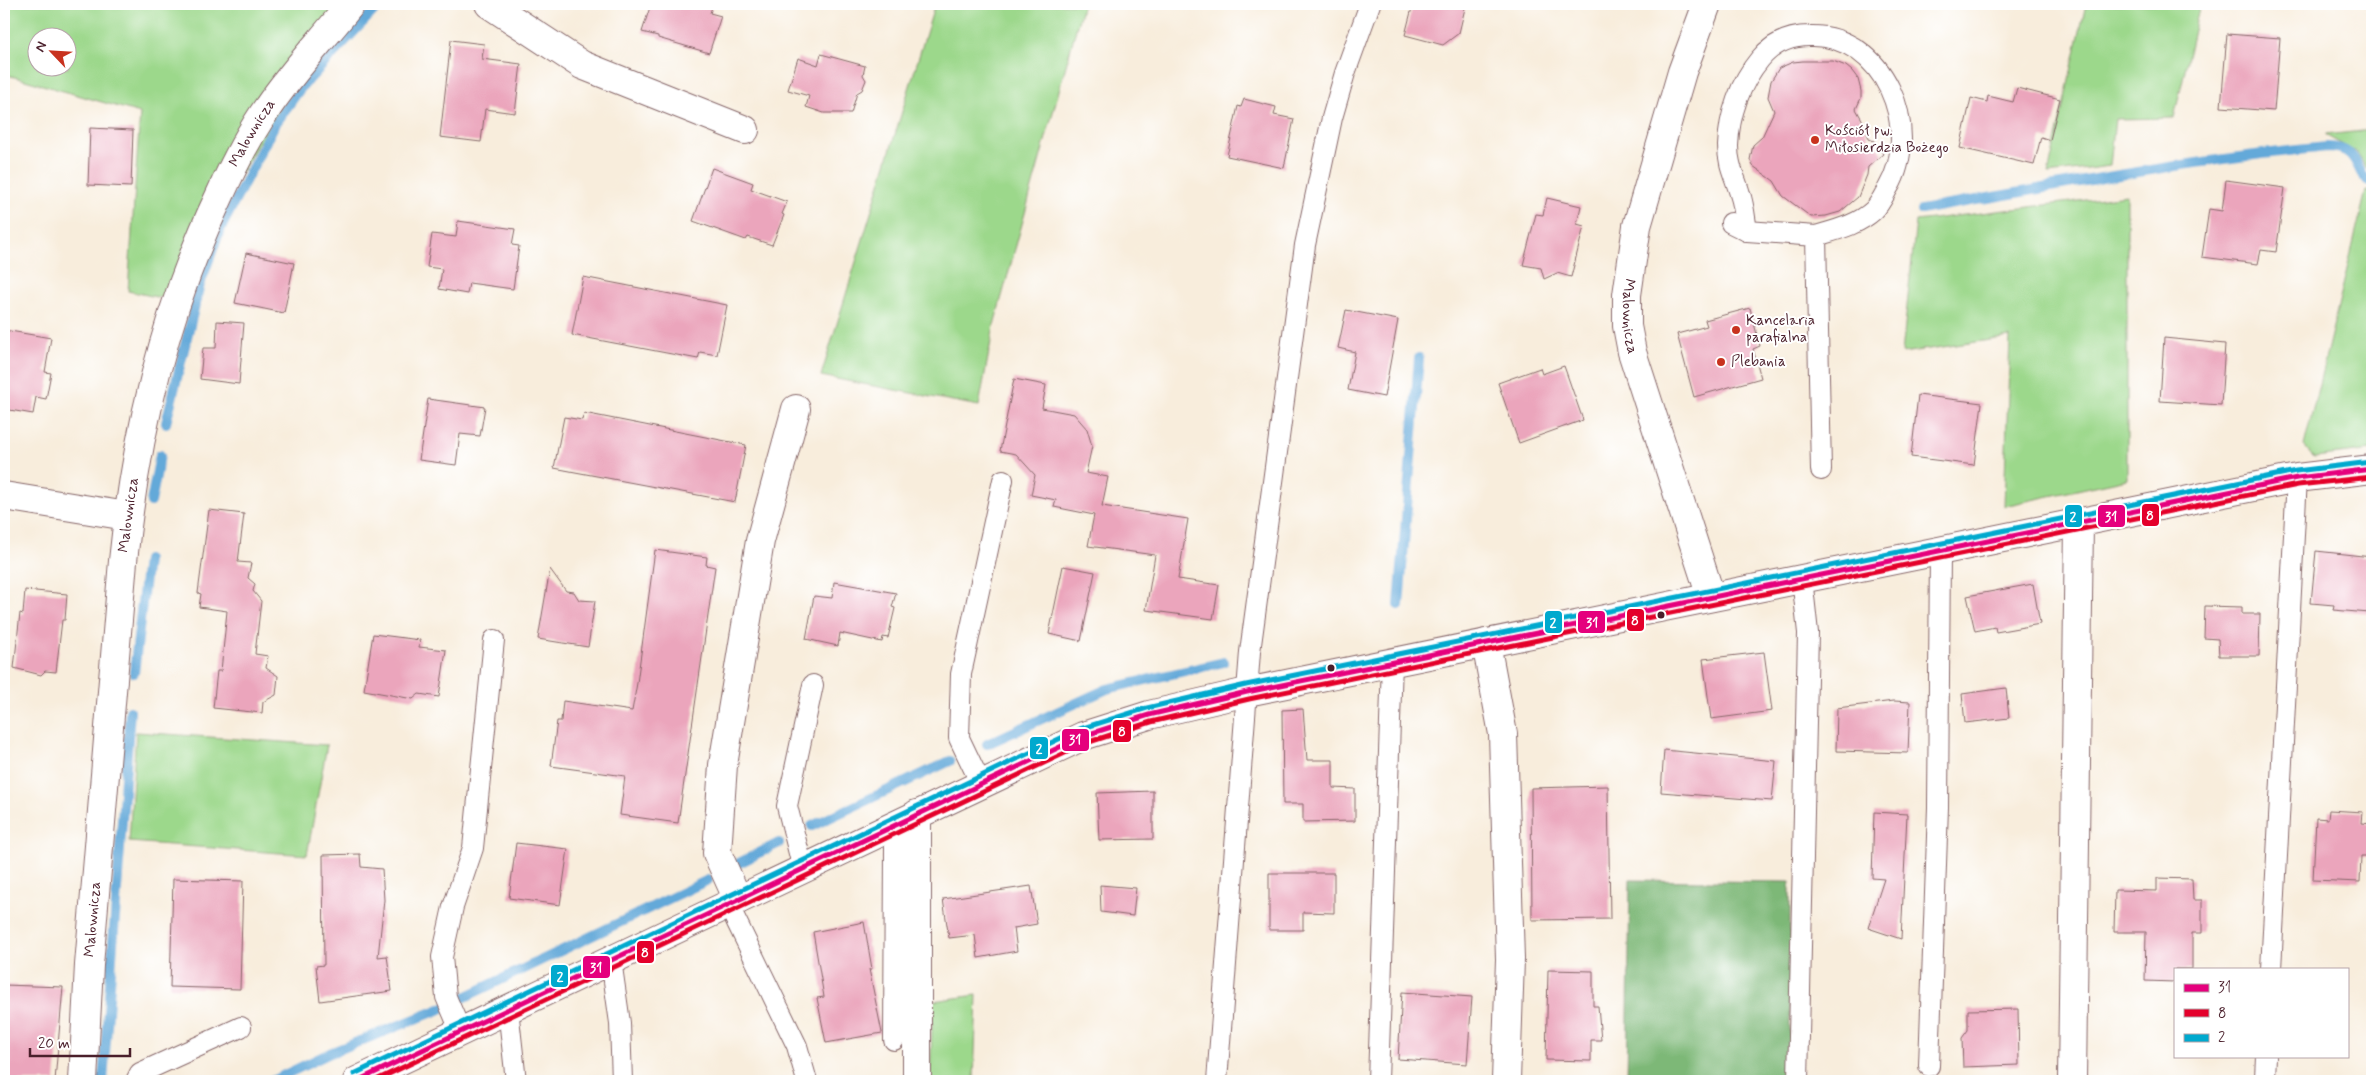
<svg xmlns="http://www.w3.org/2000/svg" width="2376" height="1085" font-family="Mynerve,sans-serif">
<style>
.green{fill:#9cd88b;stroke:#737c5b;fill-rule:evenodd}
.forest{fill:#7db877;stroke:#646c51}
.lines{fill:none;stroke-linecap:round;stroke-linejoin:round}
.stream{stroke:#64a9d9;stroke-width:10}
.building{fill:#eba5bc}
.service-casing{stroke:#876769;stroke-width:22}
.minor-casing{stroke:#876769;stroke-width:30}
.tertiary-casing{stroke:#876769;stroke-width:30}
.service{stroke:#fff;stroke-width:20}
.minor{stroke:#fff;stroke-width:28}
.tertiary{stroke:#fff;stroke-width:28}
.bus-1-casing{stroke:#fff;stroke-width:9}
.bus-2-casing{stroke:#fff;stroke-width:9}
.bus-3-casing{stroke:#fff;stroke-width:9}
.bus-1{stroke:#e5007d;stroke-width:5}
.bus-2{stroke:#e4002b;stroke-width:5}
.bus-3{stroke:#00a9ce;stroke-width:5}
.poi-dot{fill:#c8321e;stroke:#fff;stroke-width:2}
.bus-dot{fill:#4a1f2b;stroke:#fff;stroke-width:2}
.labels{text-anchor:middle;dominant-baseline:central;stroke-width:4;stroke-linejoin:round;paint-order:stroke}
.poi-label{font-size:15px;fill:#4a1f2b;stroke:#fff;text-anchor:start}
.street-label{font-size:15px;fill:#4a1f2b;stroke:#fff}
.line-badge{stroke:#fff;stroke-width:2}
.badge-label{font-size:14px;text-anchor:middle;font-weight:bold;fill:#fff}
</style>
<rect width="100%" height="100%" fill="#fff"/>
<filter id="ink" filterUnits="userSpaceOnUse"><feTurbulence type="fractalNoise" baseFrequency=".02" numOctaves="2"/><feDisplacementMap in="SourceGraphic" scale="10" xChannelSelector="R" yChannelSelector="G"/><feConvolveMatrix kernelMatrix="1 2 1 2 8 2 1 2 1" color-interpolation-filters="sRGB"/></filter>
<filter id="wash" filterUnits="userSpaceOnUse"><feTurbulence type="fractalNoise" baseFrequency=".0096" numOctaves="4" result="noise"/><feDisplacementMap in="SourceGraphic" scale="20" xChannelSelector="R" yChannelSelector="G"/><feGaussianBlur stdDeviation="1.12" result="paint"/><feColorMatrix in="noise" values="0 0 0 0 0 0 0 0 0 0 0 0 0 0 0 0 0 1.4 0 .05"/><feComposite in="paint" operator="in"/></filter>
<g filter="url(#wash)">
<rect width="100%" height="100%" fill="#f8eddc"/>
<g class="green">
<path d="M4,4H341L166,299L128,291L140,113L4,74ZM38,38H68V68H38Z"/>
<polygon points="935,4 1083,4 994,325 979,406 821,376"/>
<polygon points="2086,4 2200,4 2174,118 2115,119 2110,166 2048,174"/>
<polygon points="2372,130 2372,170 2367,169 2356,152 2325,135"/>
<polygon points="2366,191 2372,192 2372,450 2314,457 2304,446"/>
<polygon points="2127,195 2127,479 2004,506 2010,337 1902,353 1916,221"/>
<polygon points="136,732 327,745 307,855 129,842"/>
<polygon points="977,995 974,1081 930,1081 933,1001"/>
</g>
<polygon class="forest" points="1630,880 1790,882 1790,1081 1627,1081"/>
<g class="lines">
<g class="stream">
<path d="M1921,210C2056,186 2191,160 2327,147C2364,147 2353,177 2372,182"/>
<polyline points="166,423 200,284 220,230 250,172 274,126 300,89 380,4"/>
<polyline points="151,502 160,455"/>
<polyline points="1399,605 1419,358"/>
<polyline points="134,673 147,560"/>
<polyline points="987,744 1107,689 1224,662"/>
<polyline points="812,826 950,761"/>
<polyline points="739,863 779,843"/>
<polyline points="103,1081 130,711"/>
<polyline points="272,1081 330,1053 438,1010 708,880"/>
</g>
</g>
<g id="blocks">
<g class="building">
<polygon points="651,4 713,4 710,13 721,16 709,53 658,38 658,36 642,32"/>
<polygon points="1413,4 1466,4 1459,33 1443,45 1405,35"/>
<polygon points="2227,34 2280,38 2274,111 2221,107"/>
<polygon points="451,40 484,44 482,59 521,64 515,113 485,109 481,142 440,137"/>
<polygon points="821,54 865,66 863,75 866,80 862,90 857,93 851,113 824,113 806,107 809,96 788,90 798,58 818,65"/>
<polygon points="1803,61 1833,61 1846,66 1852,71 1858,79 1861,91 1861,98 1856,109 1864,123 1869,139 1874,141 1883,154 1868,167 1867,175 1858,197 1840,212 1826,216 1811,217 1783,196 1774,181 1753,166 1750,160 1753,145 1762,137 1774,111 1768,97 1771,81 1779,68 1793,62"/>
<polygon points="2017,88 2060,99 2050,140 2041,137 2034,165 1960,148 1971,98 1987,102 1988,96 2013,102"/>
<polygon points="1244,99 1276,107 1274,115 1294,119 1284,168 1227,156 1238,106 1241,107"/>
<polygon points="90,128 133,130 131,187 88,185"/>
<polygon points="712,168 753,183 751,189 787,202 782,214 784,215 772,245 748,237 746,240 693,221"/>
<polygon points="2226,180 2285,188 2276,252 2261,250 2258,264 2202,257 2209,209 2222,211"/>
<polygon points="1547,198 1581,206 1577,224 1584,226 1571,277 1557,273 1544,279 1541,268 1523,265 1536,214 1543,215"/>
<polygon points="458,221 515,229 512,245 519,246 513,289 469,283 467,294 439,289 442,269 427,267 432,234 456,237"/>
<polygon points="246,253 294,263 284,313 235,303"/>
<polygon points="583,277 727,305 717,355 700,352 698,359 572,335"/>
<polygon points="1750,308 1760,346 1753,349 1761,378 1694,397 1677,334 1707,326 1705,320"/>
<polygon points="1346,310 1398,320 1384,397 1348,390 1355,352 1338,348"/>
<polygon points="217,321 244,323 239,384 200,379 203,348 216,348"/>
<polygon points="4,330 51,338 45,372 51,373 46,399 36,397 33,414 4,409"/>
<polygon points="2164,338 2225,344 2221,405 2160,401"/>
<polygon points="1564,366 1583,420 1519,443 1498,383 1540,368 1542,374"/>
<polygon points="1014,379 1046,385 1042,408 1074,414 1087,429 1092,446 1086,473 1108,477 1102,506 1188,519 1178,579 1219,585 1213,619 1146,610 1155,555 1088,546 1094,515 1054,507 1056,500 1031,495 1035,475 1016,454 1000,451"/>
<polygon points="1918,395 1982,403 1974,465 1911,457"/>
<polygon points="428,399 485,407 480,436 460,434 456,465 419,460"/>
<polygon points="584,413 746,445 735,502 554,468 564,417 582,420"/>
<polygon points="209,510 244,514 238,562 251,563 248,578 255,584 253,591 261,601 255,654 268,656 266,668 278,676 276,695 263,702 262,713 213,708 217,671 221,671 227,611 199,607 201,594 198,593"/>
<polygon points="655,550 707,557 706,565 715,567 678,823 620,815 625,776 551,766 557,721 561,721 563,701 632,711 637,683"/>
<polygon points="2316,551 2372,557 2372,609 2370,609 2370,613 2333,610 2334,605 2311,603"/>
<polygon points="1063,566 1095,572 1081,641 1049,634"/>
<polygon points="550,569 566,591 574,592 579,600 595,601 588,647 538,639"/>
<polygon points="834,582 896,593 892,607 895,608 888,638 883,637 882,642 840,633 838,646 806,639 814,596 832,598"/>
<polygon points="2033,584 2040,624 1996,632 1995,627 1975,631 1967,596"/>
<polygon points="25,590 67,594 65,620 62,620 56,672 45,671 41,675 14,668 20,613 23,614"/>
<polygon points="2205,606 2242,607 2242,614 2260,614 2259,656 2219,656 2218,639 2204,638"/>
<polygon points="373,634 420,640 419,647 446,650 439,697 419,694 413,699 364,690"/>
<polygon points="1764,652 1772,711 1711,719 1703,659"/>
<polygon points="2006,688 2009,718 1965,723 1962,694"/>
<polygon points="1894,701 1910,702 1908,753 1836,751 1837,708"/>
<polygon points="1303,709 1307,760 1333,760 1333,788 1355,789 1355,821 1303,822 1303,804 1283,804 1282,710"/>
<polygon points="1664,750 1776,761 1772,801 1661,792"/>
<polygon points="1608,786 1610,919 1532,920 1531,788"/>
<polygon points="1153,791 1153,839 1099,840 1097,793"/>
<polygon points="2329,810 2363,812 2362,823 2372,824 2372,856 2361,856 2360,882 2313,880 2316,818 2328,819"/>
<polygon points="1874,812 1907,814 1901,939 1868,928 1884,879 1872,878"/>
<polygon points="516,843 568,849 560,905 509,898"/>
<polygon points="360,854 361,867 382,869 384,900 378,957 387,956 392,991 320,1001 316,966 324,965 323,855"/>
<polygon points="1269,873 1334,873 1334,913 1303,912 1303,930 1269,930"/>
<polygon points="2157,878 2192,879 2193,900 2202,900 2202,933 2192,933 2192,969 2175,969 2175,982 2145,981 2146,932 2114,932 2115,890 2157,891"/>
<polygon points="173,879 243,881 240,989 170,987"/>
<polygon points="1100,885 1136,888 1133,916 1101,912"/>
<polygon points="1031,886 1037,924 1014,928 1017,951 978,958 975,935 949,938 943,899"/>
<polygon points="864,922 872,969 869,969 882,1033 826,1043 817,998 824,997 813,932"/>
<polygon points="1548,970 1593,971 1593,1006 1598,1006 1601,1040 1591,1040 1591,1061 1546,1060"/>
<polygon points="4,985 63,987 55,1081 4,1081"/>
<polygon points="1402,992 1472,997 1467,1064 1398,1059"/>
<polygon points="2018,1009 2019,1065 1963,1067 1962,1038 1968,1030 1968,1010"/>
</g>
</g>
</g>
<g filter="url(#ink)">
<use href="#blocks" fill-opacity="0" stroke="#876769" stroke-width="1"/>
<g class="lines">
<defs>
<g id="service">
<polyline points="1731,223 1747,231 1816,236 1821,470"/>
<path d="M1747,231C1745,219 1744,205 1740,194C1735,176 1728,166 1728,146C1729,115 1740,83 1760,59C1773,43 1790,36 1810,36C1884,34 1923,129 1888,188C1884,195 1880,204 1874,210C1858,225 1836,230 1816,236"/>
<polyline points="981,784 959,738 961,674 1003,480"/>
<polyline points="893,826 895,847 894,1040"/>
<polyline points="803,869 787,806 813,685"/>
<polyline points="728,904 797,1046 807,1081"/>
<polyline points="611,960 620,1023 622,1081"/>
<polyline points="2271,969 2297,478"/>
<polyline points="508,1009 516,1081"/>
<polyline points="461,1032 446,997 442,957 453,907 473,848 494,640"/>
<polyline points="1929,1066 1938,807 1940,550"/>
<polyline points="2265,1078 2266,1056"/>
<polyline points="136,1081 140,1073 241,1027"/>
<polyline points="1217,1081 1250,652 1305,245 1332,118 1345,73 1370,4"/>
<polyline points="1378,1081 1392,662"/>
<polyline points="1798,1081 1808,633 1802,578"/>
</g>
<g id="minor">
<polyline points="489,4 582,65 745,130"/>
<path id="s1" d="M1707,4L1682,72L1637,226L1627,295V326L1632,352L1711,597"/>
<polyline points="4,496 127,516"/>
<polyline points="1486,643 1503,734 1510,959 1506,1081"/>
<polyline points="917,814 917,1081"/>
<polyline points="738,900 717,853 723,765 760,541 796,409"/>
<path id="s2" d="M83,1081L89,965L123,561C136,435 164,312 219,197C233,166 248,135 268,107C293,70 324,38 351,4"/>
<polyline points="2072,1081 2079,522"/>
</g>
<polyline id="tertiary" points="357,1081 1083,736 1149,715 1247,692 2297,478 2372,469"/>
</defs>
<use href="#service" class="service-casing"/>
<use href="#minor" class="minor-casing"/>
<use href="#tertiary" class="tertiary-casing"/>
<use href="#service" class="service"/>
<use href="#minor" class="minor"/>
<use href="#tertiary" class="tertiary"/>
<defs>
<polyline id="bus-1" points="357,1081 1083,736 1149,715 1247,692 2297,478 2372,469"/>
<polyline id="bus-2" points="374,1081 1086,743 1151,722 1249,699 2298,485 2372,477"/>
<polyline id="bus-3" points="354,1074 1080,729 1147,708 1246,685 2296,471 2371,462"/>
</defs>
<use href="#bus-1" class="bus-1-casing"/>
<use href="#bus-2" class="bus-2-casing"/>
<use href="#bus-3" class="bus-3-casing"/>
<use href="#bus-1" class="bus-1"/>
<use href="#bus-2" class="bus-2"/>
<use href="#bus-3" class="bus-3"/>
</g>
</g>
<g class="poi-dot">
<circle cx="1815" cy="140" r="5"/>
<circle cx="1736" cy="330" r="5"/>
<circle cx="1721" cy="362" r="5"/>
</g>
<g class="bus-dot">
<circle cx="1661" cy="615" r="4.5"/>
<circle cx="1331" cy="668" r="4.5"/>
</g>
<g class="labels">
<g class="poi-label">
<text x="1825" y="131">Kościół pw.<tspan x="1825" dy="17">Miłosierdzia Bożego</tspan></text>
<text x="1746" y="321">Kancelaria<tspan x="1746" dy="17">parafialna</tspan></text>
<text x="1731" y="362">Plebania</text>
</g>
<g class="street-label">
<text stroke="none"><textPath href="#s2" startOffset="972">Malownicza</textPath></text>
<text stroke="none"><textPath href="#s1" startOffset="324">Malownicza</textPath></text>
<text stroke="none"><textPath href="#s2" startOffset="568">Malownicza</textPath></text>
<text stroke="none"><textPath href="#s2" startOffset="162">Malownicza</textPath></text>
</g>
</g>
<g class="line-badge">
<rect x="2141" y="503" width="19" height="24" rx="5" fill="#e4002b"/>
<rect x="2097" y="504" width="29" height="24" rx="5" fill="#e5007d"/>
<rect x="2064" y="504" width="19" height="24" rx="5" fill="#00a9ce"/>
<rect x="1626" y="608" width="19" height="24" rx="5" fill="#e4002b"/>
<rect x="1577" y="610" width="29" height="24" rx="5" fill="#e5007d"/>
<rect x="1544" y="610" width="19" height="24" rx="5" fill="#00a9ce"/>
<rect x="1112" y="719" width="20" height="24" rx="5" fill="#e4002b"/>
<rect x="1061" y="728" width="29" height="24" rx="5" fill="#e5007d"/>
<rect x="1029" y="736" width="20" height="24" rx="5" fill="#00a9ce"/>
<rect x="636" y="940" width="19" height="24" rx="5" fill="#e4002b"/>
<rect x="582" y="955" width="29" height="24" rx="5" fill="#e5007d"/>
<rect x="550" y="964" width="19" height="24" rx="5" fill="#00a9ce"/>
</g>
<g class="badge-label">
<text x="2150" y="520">8</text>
<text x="2111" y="521">31</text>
<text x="2073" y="521">2</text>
<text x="1635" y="625">8</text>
<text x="1592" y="627">31</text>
<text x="1553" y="627">2</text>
<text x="1122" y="736">8</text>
<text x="1075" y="744">31</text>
<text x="1039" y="753">2</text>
<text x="645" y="957">8</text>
<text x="596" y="972">31</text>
<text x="560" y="981">2</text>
</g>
<rect width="2376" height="1085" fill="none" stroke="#fff" stroke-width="20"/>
<rect x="2174" y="968" width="175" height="90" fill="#ffffff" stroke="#b7a5aa"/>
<rect x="2184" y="984" width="25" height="8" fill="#e5007d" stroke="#b7a5aa"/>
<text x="2218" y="992" font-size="15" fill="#4a1f2b">31</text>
<rect x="2184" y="1009" width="25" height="8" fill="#e4002b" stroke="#b7a5aa"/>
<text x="2218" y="1018" font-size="15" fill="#4a1f2b">8</text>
<rect x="2184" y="1034" width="25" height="8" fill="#00a9ce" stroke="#b7a5aa"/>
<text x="2218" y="1042" font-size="15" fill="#4a1f2b">2</text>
<g transform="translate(52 52) rotate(295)"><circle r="24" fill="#ffffff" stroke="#b7a5aa"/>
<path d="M0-4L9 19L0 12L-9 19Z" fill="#c8321e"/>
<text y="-8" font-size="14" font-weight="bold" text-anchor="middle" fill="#4a1f2b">N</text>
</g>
<path d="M30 1048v8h100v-8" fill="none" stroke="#4a1f2b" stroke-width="2.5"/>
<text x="38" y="1048" font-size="15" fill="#4a1f2b" stroke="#ffffff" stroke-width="4" paint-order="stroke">20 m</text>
</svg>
